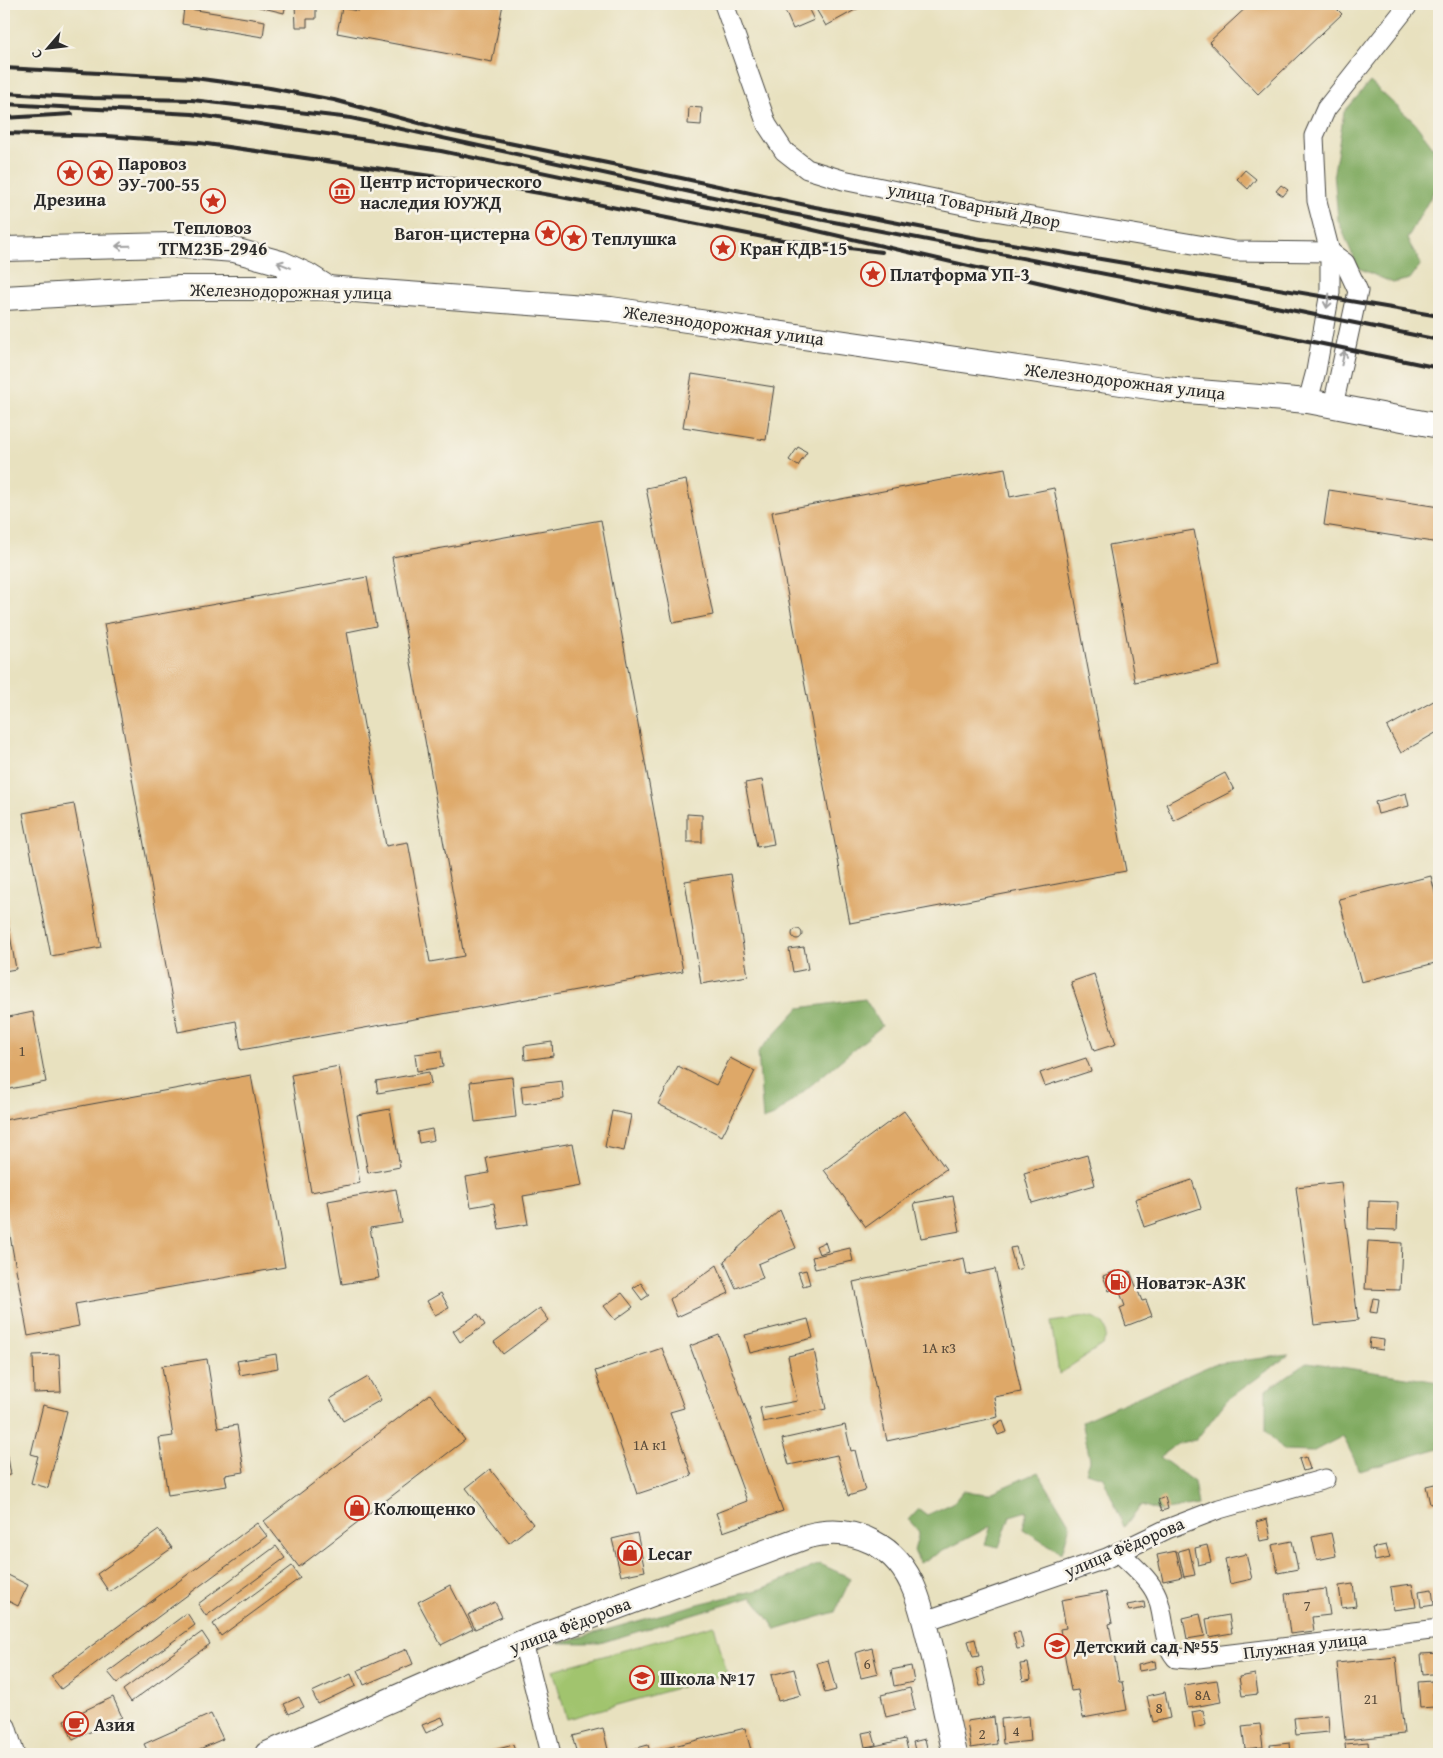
<svg xmlns="http://www.w3.org/2000/svg" width="1443" height="1758" font-family="'Gentium Book Plus',serif">
<style>
.green{fill:#a1c46e;stroke:#66784c}
.forest{fill:#80aa61;stroke:#566a46}
.building{fill:#dea867}
.lines{fill:none;stroke-linecap:round;stroke-linejoin:round}
.minor-casing{stroke:#474641;stroke-width:21}
.major-casing{stroke:#474641;stroke-width:26}
.minor{stroke:#fff;stroke-width:19}
.major{stroke:#fff;stroke-width:24}
.rail{stroke:#2b2b2b;stroke-width:4}
.oneway{stroke:#a0a0a0}
.labels{text-anchor:middle;dominant-baseline:central;stroke-width:5;stroke-linejoin:round;paint-order:stroke}
.number-label{font-size:15px;fill:#584a3a}
.poi-label{font-size:18px;font-weight:bold;fill:#2b2b2b;stroke:#f7f3e8;text-anchor:start}
.street-label{font-size:18px;fill:#2b2b2b;stroke:#f7f3e8}
</style>
<rect width="100%" height="100%" fill="#f7f3e8"/>
<filter id="ink" filterUnits="userSpaceOnUse"><feTurbulence type="fractalNoise" baseFrequency=".02" numOctaves="2"/><feDisplacementMap in="SourceGraphic" scale="10" xChannelSelector="R" yChannelSelector="G"/><feConvolveMatrix kernelMatrix="1 2 1 2 8 2 1 2 1" color-interpolation-filters="sRGB"/></filter>
<filter id="wash" filterUnits="userSpaceOnUse"><feTurbulence type="fractalNoise" baseFrequency=".0096" numOctaves="4" result="noise"/><feDisplacementMap in="SourceGraphic" scale="20" xChannelSelector="R" yChannelSelector="G"/><feGaussianBlur stdDeviation="1.12" result="paint"/><feColorMatrix in="noise" values="0 0 0 0 0 0 0 0 0 0 0 0 0 0 0 0 0 1.4 0 .05"/><feComposite in="paint" operator="in"/></filter>
<g filter="url(#wash)">
<rect width="100%" height="100%" fill="#e8e1bf"/>
<g class="green">
<path d="M1085,1317C1103,1319 1112,1328 1102,1345L1059,1374L1051,1322Z"/>
<polygon points="714,1625 727,1674 567,1719 553,1670"/>
</g>
<g class="forest">
<polygon points="1370,82 1414,122 1439,155 1439,182 1407,239 1421,264 1410,279 1393,283 1358,268 1338,220 1334,172 1344,112"/>
<polygon points="865,999 882,1026 774,1116 763,1120 758,1052 799,1008"/>
<polygon points="1289,1355 1227,1400 1196,1440 1179,1443 1160,1457 1194,1482 1198,1505 1160,1511 1141,1505 1124,1527 1103,1477 1086,1472 1090,1460 1082,1421 1214,1364"/>
<polygon points="1308,1362 1439,1382 1439,1448 1360,1471 1343,1436 1312,1452 1284,1451 1266,1431 1266,1390"/>
<polygon points="1038,1472 1070,1525 1062,1553 1023,1529 1027,1511 1010,1516 999,1547 985,1544 991,1526 920,1563 914,1551 919,1532 909,1520 919,1509 927,1515 953,1503 963,1491 988,1494"/>
<polygon points="820,1564 851,1578 835,1612 776,1630 766,1615 752,1597 600,1643 559,1643 702,1603 762,1589"/>
</g>
<g id="blocks">
<g class="building">
<polygon points="247,4 286,4 284,13"/>
<polygon points="295,4 316,4 316,19 307,19 307,27 296,27"/>
<polygon points="359,4 503,4 492,62 337,33 342,8 358,11"/>
<polygon points="782,4 806,4 814,20 793,29"/>
<polygon points="813,4 866,4 826,26"/>
<polygon points="1250,4 1332,4 1342,14 1258,94 1209,42"/>
<polygon points="184,8 265,21 263,37 182,24"/>
<polygon points="689,107 702,108 701,125 688,124"/>
<polygon points="1245,170 1256,179 1248,189 1237,179"/>
<polygon points="1281,185 1288,190 1283,196 1276,191"/>
<polygon points="692,374 774,387 766,440 683,427"/>
<polygon points="798,447 807,452 798,466 789,460"/>
<polygon points="1005,468 1010,497 1054,488 1126,871 850,923 772,512"/>
<polygon points="686,480 713,615 673,623 646,488"/>
<polygon points="1329,490 1439,507 1439,543 1324,525"/>
<polygon points="601,520 683,971 241,1050 236,1021 178,1032 104,624 367,577 376,626 347,632 386,846 408,842 430,962 464,956 392,557"/>
<polygon points="1194,530 1220,666 1135,682 1109,545"/>
<polygon points="1439,698 1439,731 1401,753 1387,727"/>
<polygon points="1225,773 1234,790 1174,821 1166,804"/>
<polygon points="762,780 774,844 757,847 745,783"/>
<polygon points="1406,793 1409,806 1378,814 1375,802"/>
<polygon points="74,804 101,947 51,956 23,813"/>
<polygon points="687,814 702,815 702,842 687,842"/>
<polygon points="731,874 748,976 701,984 685,881"/>
<polygon points="1431,876 1439,910 1439,962 1361,982 1339,899"/>
<polygon points="4,901 16,969 4,971"/>
<circle cx="797" cy="934" r="5"/>
<polygon points="804,947 808,969 793,972 789,949"/>
<polygon points="1094,974 1116,1044 1094,1051 1071,982"/>
<polygon points="33,1012 46,1082 4,1090 4,1018"/>
<polygon points="552,1042 553,1056 525,1060 524,1046"/>
<polygon points="441,1051 443,1067 417,1071 415,1054"/>
<polygon points="730,1058 755,1071 722,1136 658,1104 678,1066 716,1085"/>
<polygon points="1086,1058 1091,1071 1045,1086 1040,1073"/>
<polygon points="339,1066 360,1183 311,1192 291,1075"/>
<polygon points="429,1072 431,1084 378,1093 376,1081"/>
<polygon points="251,1075 285,1267 75,1304 79,1326 28,1336 4,1202 4,1120"/>
<polygon points="512,1077 516,1117 475,1122 470,1082"/>
<polygon points="562,1081 564,1099 523,1104 521,1086"/>
<polygon points="390,1109 400,1167 368,1173 357,1115"/>
<polygon points="612,1111 631,1115 624,1151 605,1147"/>
<polygon points="904,1111 946,1169 866,1227 824,1170"/>
<polygon points="432,1129 434,1140 419,1143 417,1132"/>
<polygon points="573,1143 581,1186 523,1196 528,1224 499,1229 494,1203 471,1207 466,1177 489,1173 486,1158"/>
<polygon points="1087,1155 1095,1185 1032,1203 1024,1173"/>
<polygon points="1192,1180 1201,1208 1144,1227 1135,1199"/>
<polygon points="1341,1182 1358,1320 1314,1325 1296,1187"/>
<polygon points="396,1189 402,1223 370,1228 379,1278 342,1284 328,1201"/>
<polygon points="953,1196 960,1231 921,1238 914,1203"/>
<polygon points="1369,1201 1398,1202 1397,1230 1368,1229"/>
<polygon points="780,1210 796,1248 758,1264 763,1278 736,1288 724,1261"/>
<polygon points="1368,1241 1402,1243 1400,1290 1365,1289"/>
<polygon points="825,1242 828,1251 819,1254 816,1246"/>
<polygon points="1016,1247 1022,1268 1016,1270 1010,1248"/>
<polygon points="850,1248 853,1261 815,1269 812,1257"/>
<polygon points="964,1258 967,1275 995,1269 1021,1392 994,1397 998,1417 887,1441 853,1282"/>
<polygon points="717,1265 729,1293 677,1317 670,1299"/>
<polygon points="806,1270 810,1284 803,1286 798,1272"/>
<polygon points="1116,1271 1118,1276 1130,1271 1142,1301 1146,1300 1152,1316 1126,1326 1120,1308 1125,1306 1118,1287 1109,1291 1103,1276"/>
<polygon points="641,1283 649,1295 642,1300 633,1288"/>
<polygon points="441,1293 449,1308 435,1315 427,1301"/>
<polygon points="622,1293 633,1307 615,1320 604,1306"/>
<polygon points="1373,1298 1379,1299 1377,1313 1370,1312"/>
<polygon points="540,1308 549,1320 503,1354 494,1342"/>
<polygon points="478,1314 485,1325 460,1342 453,1331"/>
<polygon points="808,1319 813,1338 750,1353 745,1335"/>
<polygon points="719,1335 783,1511 723,1532 716,1513 747,1501 690,1346"/>
<polygon points="1370,1338 1384,1340 1383,1350 1369,1348"/>
<polygon points="662,1348 684,1408 670,1412 692,1476 637,1494 595,1371"/>
<polygon points="814,1350 826,1409 763,1422 760,1408 797,1401 788,1356"/>
<polygon points="59,1354 61,1392 34,1393 33,1355"/>
<polygon points="276,1354 278,1368 240,1375 237,1361"/>
<polygon points="207,1359 218,1428 237,1425 244,1472 225,1475 227,1486 168,1495 159,1438 173,1436 162,1366"/>
<polygon points="368,1377 381,1400 343,1421 330,1399"/>
<polygon points="430,1394 465,1440 299,1567 264,1521"/>
<polygon points="43,1405 67,1411 48,1488 31,1483 38,1456 31,1454"/>
<polygon points="1003,1421 1007,1432 998,1435 994,1425"/>
<polygon points="845,1425 851,1451 855,1450 865,1491 848,1496 837,1455 789,1465 782,1439"/>
<polygon points="5,1440 11,1475 4,1476 4,1441"/>
<polygon points="1306,1457 1310,1469 1303,1471 1299,1459"/>
<polygon points="490,1469 533,1524 509,1543 466,1488"/>
<polygon points="1439,1483 1439,1502 1430,1504 1426,1486"/>
<polygon points="1165,1497 1168,1509 1162,1511 1158,1500"/>
<polygon points="1267,1519 1271,1539 1260,1541 1256,1522"/>
<polygon points="257,1523 267,1536 61,1689 51,1676"/>
<polygon points="159,1530 172,1548 109,1592 97,1574"/>
<polygon points="637,1533 645,1571 621,1576 612,1539"/>
<polygon points="1331,1533 1336,1556 1317,1560 1312,1537"/>
<polygon points="1292,1541 1298,1569 1278,1573 1272,1545"/>
<polygon points="1207,1545 1211,1562 1198,1565 1195,1548"/>
<polygon points="1386,1545 1390,1558 1375,1561 1372,1548"/>
<polygon points="276,1546 285,1558 206,1616 198,1604"/>
<polygon points="1189,1548 1195,1575 1184,1577 1178,1551"/>
<polygon points="1176,1551 1182,1577 1163,1581 1157,1555"/>
<polygon points="1246,1554 1252,1579 1230,1584 1225,1559"/>
<polygon points="292,1566 300,1578 221,1636 213,1624"/>
<polygon points="4,1570 6,1574 28,1585 18,1606 4,1599"/>
<polygon points="1353,1584 1356,1606 1342,1608 1339,1586"/>
<polygon points="1412,1584 1416,1607 1393,1610 1390,1587"/>
<polygon points="450,1585 473,1629 441,1645 418,1602"/>
<polygon points="1326,1589 1330,1615 1312,1617 1314,1631 1290,1634 1285,1594"/>
<polygon points="1432,1589 1434,1605 1421,1607 1419,1591"/>
<polygon points="1106,1592 1112,1623 1109,1624 1119,1682 1122,1682 1127,1710 1083,1718 1078,1690 1071,1691 1060,1629 1066,1628 1061,1600"/>
<polygon points="495,1602 502,1617 475,1629 468,1615"/>
<polygon points="1144,1602 1145,1608 1129,1611 1127,1605"/>
<polygon points="187,1613 195,1625 117,1683 108,1672"/>
<polygon points="1200,1614 1205,1636 1187,1639 1183,1618"/>
<polygon points="1229,1615 1232,1633 1209,1637 1206,1619"/>
<polygon points="202,1632 210,1644 131,1702 123,1690"/>
<polygon points="1020,1632 1024,1648 1017,1649 1013,1633"/>
<polygon points="975,1639 979,1656 973,1657 968,1641"/>
<polygon points="872,1648 878,1674 861,1678 855,1653"/>
<polygon points="407,1649 413,1664 364,1685 358,1670"/>
<polygon points="1439,1653 1439,1673 1423,1675 1421,1654"/>
<polygon points="1396,1657 1404,1734 1345,1740 1337,1663"/>
<polygon points="828,1660 836,1690 825,1693 817,1663"/>
<polygon points="1155,1661 1156,1668 1139,1671 1138,1665"/>
<polygon points="1028,1663 1031,1679 1023,1681 1020,1664"/>
<polygon points="911,1666 914,1682 894,1686 891,1670"/>
<polygon points="982,1667 986,1685 980,1686 976,1669"/>
<polygon points="794,1669 801,1695 778,1701 771,1675"/>
<polygon points="351,1674 356,1686 318,1704 312,1692"/>
<polygon points="1255,1674 1258,1694 1242,1696 1239,1677"/>
<polygon points="1217,1680 1221,1702 1188,1708 1184,1685"/>
<polygon points="1432,1681 1434,1707 1420,1708 1418,1682"/>
<polygon points="910,1688 915,1710 886,1717 881,1695"/>
<polygon points="1165,1692 1170,1718 1153,1722 1147,1696"/>
<polygon points="113,1697 122,1717 73,1740 64,1720"/>
<polygon points="299,1697 304,1707 289,1714 284,1704"/>
<polygon points="1203,1710 1206,1725 1195,1728 1192,1712"/>
<polygon points="211,1714 223,1739 188,1754 149,1754 144,1744"/>
<polygon points="1328,1715 1329,1732 1296,1735 1294,1718"/>
<polygon points="1029,1716 1031,1741 1003,1744 1001,1719"/>
<polygon points="442,1717 445,1724 426,1733 422,1725"/>
<polygon points="994,1717 997,1744 971,1748 967,1721"/>
<polygon points="1260,1724 1263,1747 1245,1749 1242,1726"/>
<polygon points="603,1728 609,1754 577,1754 572,1736"/>
<polygon points="745,1728 752,1754 615,1754 648,1745 650,1752"/>
<polygon points="872,1731 876,1745 865,1747 862,1733"/>
<polygon points="905,1739 909,1754 867,1754 866,1748"/>
<polygon points="925,1739 928,1752 916,1754 913,1742"/>
<polygon points="1368,1742 1369,1754 1346,1754 1345,1744"/>
<polygon points="1290,1743 1291,1754 1271,1754 1270,1745"/>
<polygon points="513,1745 516,1754 480,1754"/>
</g>
</g>
</g>
<g filter="url(#ink)">
<use href="#blocks" fill-opacity="0" stroke="#474641" stroke-width="1"/>
<g class="lines">
<defs>
<g id="minor">
<polyline points="724,4 767,125 784,151 807,169 843,180 983,209 1235,251 1330,252"/>
<polyline points="1330,252 1345,263 1358,291 1333,406"/>
<polyline points="1308,401 1316,371 1330,292 1330,252 1317,201 1314,136 1326,109 1409,4"/>
<path d="M1119,1552C1132,1565 1150,1579 1157,1596C1165,1616 1162,1642 1176,1658L1190,1659L1439,1629"/>
<polyline points="925,1621 1107,1558 1167,1529 1219,1509 1325,1479"/>
<polyline points="523,1642 551,1754"/>
</g>
<g id="major">
<polyline points="4,249 171,245 234,250 281,263 307,275 326,287"/>
<polyline points="4,298 179,288 327,288 611,309 1163,389 1308,401 1439,426"/>
<polyline points="4,1728 12,1754"/>
<path d="M267,1754L523,1642L808,1536C855,1524 898,1546 915,1591C923,1611 927,1633 933,1654C941,1687 947,1721 955,1754"/>
</g>
</defs>
<use href="#minor" class="minor-casing"/>
<use href="#major" class="major-casing"/>
<use href="#minor" class="minor"/>
<use href="#major" class="major"/>
<g class="rail">
<polyline points="4,68 194,78 270,88 334,100 445,130 681,178 810,206 976,238 1439,316"/>
<polyline points="4,93 93,98 192,100 351,118 782,212 1246,301 1439,340"/>
<polyline points="4,104 192,114 441,151 779,222 1158,310 1439,368"/>
<polyline points="4,118 72,114"/>
<polyline points="4,133 107,136 200,143 494,185 556,196 768,238 882,252"/>
</g>
</g>
<defs><path id="oneway-shaft" d="M-6 0H5M1.5-3L5.5 0L1.5 3" fill="none" stroke-width="1.6" stroke-linecap="round" stroke-linejoin="round" transform="scale(1.25)"/></defs>
<g class="oneway">
<use href="#oneway-shaft" transform="translate(123 246) rotate(179)"/>
<use href="#oneway-shaft" transform="translate(284 265) rotate(-158)"/>
<use href="#oneway-shaft" transform="translate(1328 301) rotate(100)"/>
<use href="#oneway-shaft" transform="translate(1343 358) rotate(-78)"/>
</g>
</g>
<defs>
<symbol id="sight-ring" viewBox="-11 -11 22 22"><circle r="9.5" fill="#f7f3e8" stroke="#c8321e" stroke-width="1.5"/><path d="M0-6L1.8-2.2L6-1.7L2.9 1.2L3.7 5.4L0 3.3L-3.7 5.4L-2.9 1.2L-6-1.7L-1.8-2.2Z" fill="#c8321e"/></symbol>
<symbol id="museum-ring" viewBox="-11 -11 22 22"><circle r="9.5" fill="#f7f3e8" stroke="#c8321e" stroke-width="1.5"/><path d="M0-6L6-3V-2H-6V-3ZM-5-1h2V3h-2ZM-1-1h2V3h-2ZM3-1h2V3H3ZM-6 4H6V6H-6Z" fill="#c8321e"/></symbol>
<symbol id="fuel-ring" viewBox="-11 -11 22 22"><circle r="9.5" fill="#f7f3e8" stroke="#c8321e" stroke-width="1.5"/><path d="M-5.5-6h7V0h2V4h1.3V-2.5L3-4.5l.8-.8L6-3V5H2.5V1h-1V6h-7ZM-4.2-4.7v3.2H.2V-4.7Z" fill="#c8321e"/></symbol>
<symbol id="shop-ring" viewBox="-11 -11 22 22"><circle r="9.5" fill="#f7f3e8" stroke="#c8321e" stroke-width="1.5"/><path d="M-5-2.5h2.3a2.7 3.5 0 0 1 5.4 0H5L5.5 6h-11ZM-1.5-2.5h3a1.5 2.3 0 0 0-3 0Z" fill="#c8321e"/></symbol>
<symbol id="school-ring" viewBox="-11 -11 22 22"><circle r="9.5" fill="#f7f3e8" stroke="#c8321e" stroke-width="1.5"/><path d="M0-5L7-2L0 1L-7-2ZM-4 1L0 2.5L4 1V4Q0 6-4 4Z" fill="#c8321e"/></symbol>
<symbol id="cafe-ring" viewBox="-11 -11 22 22"><circle r="9.5" fill="#f7f3e8" stroke="#c8321e" stroke-width="1.5"/><path d="M-5.5-4.5H6V0H3Q3 3.5 0 3.5H-2.5Q-5.5 3.5-5.5 0ZM3-3.2v2h1.7v-2ZM-6 4.5H4V6H-6Z" fill="#c8321e"/></symbol>
</defs>
<g fill-rule="evenodd">
<use href="#sight-ring" x="56" y="159" width="28" height="28"/>
<use href="#sight-ring" x="86" y="159" width="28" height="28"/>
<use href="#museum-ring" x="328" y="177" width="28" height="28"/>
<use href="#sight-ring" x="199" y="187" width="28" height="28"/>
<use href="#sight-ring" x="534" y="219" width="28" height="28"/>
<use href="#sight-ring" x="560" y="224" width="28" height="28"/>
<use href="#sight-ring" x="709" y="234" width="28" height="28"/>
<use href="#sight-ring" x="859" y="260" width="28" height="28"/>
<use href="#fuel-ring" x="1104" y="1268" width="28" height="28"/>
<use href="#shop-ring" x="343" y="1494" width="28" height="28"/>
<use href="#shop-ring" x="616" y="1539" width="28" height="28"/>
<use href="#school-ring" x="1043" y="1632" width="28" height="28"/>
<use href="#school-ring" x="628" y="1664" width="28" height="28"/>
<use href="#cafe-ring" x="62" y="1710" width="28" height="28"/>
</g>
<g class="labels">
<g class="number-label">
<text x="22" y="1050">1</text>
<text x="939" y="1347">1А к3</text>
<text x="650" y="1444">1А к1</text>
<text x="1307" y="1605">7</text>
<text x="867" y="1663">6</text>
<text x="1203" y="1694">8А</text>
<text x="1371" y="1698">21</text>
<text x="1159" y="1707">8</text>
<text x="1016" y="1730">4</text>
<text x="982" y="1733">2</text>
</g>
<g class="poi-label">
<text x="118" y="163">Паровоз<tspan x="118" dy="21">ЭУ-700-55</tspan></text>
<text x="360" y="181">Центр исторического<tspan x="360" dy="21">наследия ЮУЖД</tspan></text>
<text x="70" y="199" text-anchor="middle">Дрезина</text>
<text x="213" y="227" text-anchor="middle">Тепловоз<tspan x="213" dy="21">ТГМ23Б-2946</tspan></text>
<text x="530" y="233" text-anchor="end">Вагон-цистерна</text>
<text x="592" y="238">Теплушка</text>
<text x="740" y="248">Кран КДВ-15</text>
<text x="890" y="274">Платформа УП-3</text>
<text x="1136" y="1282">Новатэк-АЗК</text>
<text x="374" y="1508">Колющенко</text>
<text x="648" y="1553">Lecar</text>
<text x="1074" y="1646">Детский сад №55</text>
<text x="660" y="1678">Школа №17</text>
<text x="94" y="1724">Азия</text>
</g>
<g class="street-label">
<text transform="translate(974 205) rotate(11)">улица Товарный Двор</text>
<text transform="translate(291 291) rotate(1)">Железнодорожная улица</text>
<text transform="translate(724 325) rotate(8)">Железнодорожная улица</text>
<text transform="translate(1125 381) rotate(7)">Железнодорожная улица</text>
<text transform="translate(1124 1547) rotate(-23)">улица Фёдорова</text>
<text transform="translate(570 1625) rotate(-21)">улица Фёдорова</text>
<text transform="translate(1305 1645) rotate(-7)">Плужная улица</text>
</g>
</g>
<rect width="1443" height="1758" fill="none" stroke="#f7f3e8" stroke-width="20"/>
<g transform="translate(48 48) rotate(242)" stroke="#f7f3e8" stroke-width="4" paint-order="stroke">
<path d="M0-4L9 19L0 12L-9 19Z" fill="#2b2b2b"/>
<text y="-8" font-size="14" font-weight="bold" text-anchor="middle" fill="#2b2b2b">С</text>
</g>
</svg>
